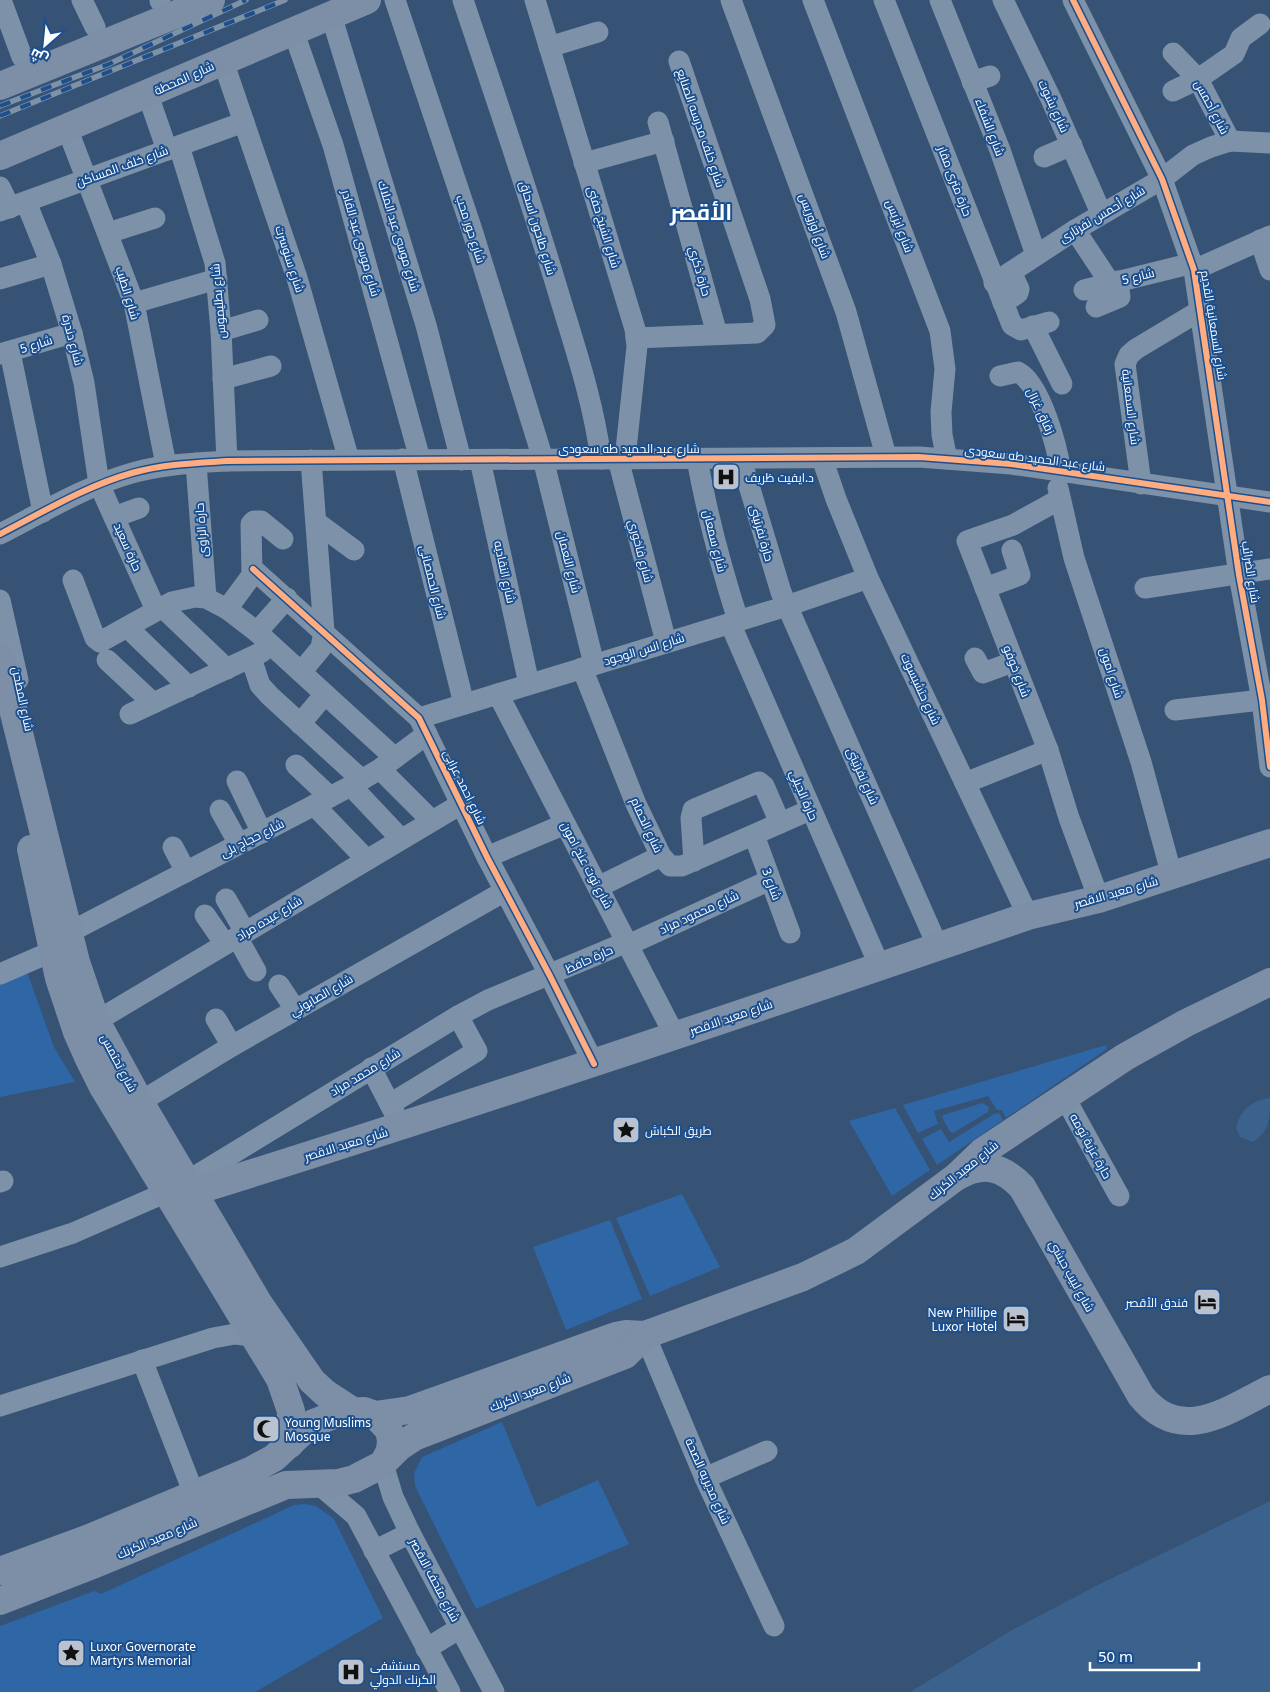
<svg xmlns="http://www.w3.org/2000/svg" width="1270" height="1692" font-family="'Noto Sans',Cairo,sans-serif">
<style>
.green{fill:#2f66a5}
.water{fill:#3b618d}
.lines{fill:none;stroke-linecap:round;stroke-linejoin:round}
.minor{stroke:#7d92a8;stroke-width:21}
.major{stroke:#7d8ea7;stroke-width:28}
.rail-casing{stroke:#7e92a7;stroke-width:5.5}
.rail{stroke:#1b4f8f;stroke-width:4;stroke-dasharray:11;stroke-linecap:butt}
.cycleway-casing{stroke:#1b4f8f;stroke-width:9}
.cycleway{stroke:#ffac80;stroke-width:6}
.labels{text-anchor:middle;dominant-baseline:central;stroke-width:4;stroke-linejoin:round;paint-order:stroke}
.street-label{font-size:12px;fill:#fff;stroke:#1b4f8f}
.poi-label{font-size:12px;fill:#fff;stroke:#1b4f8f;text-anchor:start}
.town-label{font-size:22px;font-weight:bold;fill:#fff;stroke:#1b4f8f}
</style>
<rect width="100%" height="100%" fill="#365274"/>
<g class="green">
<polygon points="27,972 54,1047 75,1082 0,1097 0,982"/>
<polygon points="1106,1045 1107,1049 1006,1118 1002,1110 997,1110 988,1096 934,1111 938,1124 918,1133 903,1105"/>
<polygon points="982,1103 989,1107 988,1112 953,1133 950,1132 942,1117 943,1115"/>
<polygon points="895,1108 930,1170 892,1196 849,1121"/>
<polygon points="999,1113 1003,1120 937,1165 922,1139 941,1129 949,1142 994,1114"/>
<polygon points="682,1194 720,1267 650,1296 616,1218"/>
<polygon points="610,1220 642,1299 566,1330 533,1247"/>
<polygon points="502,1422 537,1507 598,1480 629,1544 476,1609 415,1486 414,1473 422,1457"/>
<polygon points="305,1504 316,1506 334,1519 383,1618 255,1692 0,1692 0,1626 94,1591 101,1594 294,1505"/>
</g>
<g class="water">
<path d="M1270,1098C1270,1117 1270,1131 1253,1142L1240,1137L1236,1128C1240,1110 1252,1100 1270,1098Z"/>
<polygon points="973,1304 980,1315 966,1323 959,1312"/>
<polygon points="1270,1501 1270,1692 910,1692 1012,1630 1096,1586"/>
</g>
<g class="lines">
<g class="minor">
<polyline points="1,0 22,57"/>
<polyline points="82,0 95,27"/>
<polyline points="160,0 160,1"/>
<polyline points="395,0 472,230 543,459 594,664"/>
<path d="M463,0C495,96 528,191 557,288C574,345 593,399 601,459"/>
<polyline points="535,0 635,329 637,346 625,459"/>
<polyline points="731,0 846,312 886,456"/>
<polyline points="813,0 940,331 945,369 941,412 942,435 947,459"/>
<polyline points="884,0 1012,325 1021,330 1049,322"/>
<polyline points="940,0 1000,150 1036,255"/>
<polyline points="1003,0 1051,99 1101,213"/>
<polyline points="1073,0 1162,179 1194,270 1239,575 1262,700 1270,767"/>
<polyline points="331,15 426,325 461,460"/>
<polyline points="293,30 333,145 420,459"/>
<polyline points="549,47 598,32"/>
<polyline points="1173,53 1198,79 1230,141"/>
<polyline points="223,61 297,278 349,460"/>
<polyline points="972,82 990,76"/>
<polyline points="1173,91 1198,79 1234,54 1241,38 1260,24"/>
<polyline points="148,95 167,150"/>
<polyline points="658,122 717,334"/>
<polyline points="67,128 134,303 166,465"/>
<polyline points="179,146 215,263 221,331 227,461"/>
<polyline points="1044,157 1072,145"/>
<polyline points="584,163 664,141"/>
<polyline points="0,187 10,208"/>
<polyline points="26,202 51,264 72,333 84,383 99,484 156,610"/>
<polyline points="0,211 244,122"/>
<polyline points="1075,230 1110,283"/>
<polyline points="108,233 155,218"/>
<polyline points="1260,240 1270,270"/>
<polyline points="1194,270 1270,236"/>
<polyline points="0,279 51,264"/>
<polyline points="994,283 1075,230 1162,179 1193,155 1211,147 1230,141 1270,143"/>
<polyline points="1084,290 1193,263"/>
<polyline points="134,303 217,279"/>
<polyline points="1003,303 1018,293 1019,289 1011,272"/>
<polyline points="1096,307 1120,297 1118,281"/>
<polyline points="1033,326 1062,384"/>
<polyline points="221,331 258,320"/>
<polyline points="636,338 757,333 765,325 760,299 679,61"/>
<polyline points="10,352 43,512"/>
<polyline points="0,354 72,333"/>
<path d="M1000,376L1018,372C1041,384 1057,447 1061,472"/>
<polyline points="223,379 271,366"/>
<polyline points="822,458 836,499 868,578 1028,916"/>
<polyline points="403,459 464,704"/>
<polyline points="618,459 666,642"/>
<path d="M697,459C707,514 721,567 738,620"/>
<polyline points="741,459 781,592 938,947"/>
<polyline points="480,460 529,684"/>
<polyline points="196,463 206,598"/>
<polyline points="1141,484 1125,364 1129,355 1136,349 1201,310"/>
<polyline points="1058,488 1074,558 1141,762 1172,876"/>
<polyline points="1060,499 1013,525 967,541 1048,750 1069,818 1099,899"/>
<polyline points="114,517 139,508"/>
<polyline points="316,522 354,550"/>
<path d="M0,534C43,512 86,486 132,473C163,464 195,463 227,461L919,457L1011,464L1270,502"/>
<polyline points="253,569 419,718 487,857 550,976 594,1064"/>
<polyline points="73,580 95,638 100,642 172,602 195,597 206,598 227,609 257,632 395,758"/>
<polyline points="985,588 1020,575 1012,550"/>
<polyline points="1145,588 1270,569"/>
<polyline points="0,600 18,680"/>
<polyline points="162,607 227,669"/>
<polyline points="227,609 252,575 251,524 254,521 261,521 283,539"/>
<polyline points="730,623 880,967"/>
<polyline points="127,627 189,687"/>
<polyline points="257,632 287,598"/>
<polyline points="251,658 260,685 270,696 362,780"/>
<polyline points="975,658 983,673 1013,662"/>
<polyline points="107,660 153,703"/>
<polyline points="582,668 636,804 661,856 670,866 682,866 810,810"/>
<polyline points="301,672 321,648 324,631 311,460"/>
<polyline points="498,694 675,1036"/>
<polyline points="1175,710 1270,699"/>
<polyline points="130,714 262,652"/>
<polyline points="419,718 787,606 868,578"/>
<polyline points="300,724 325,694"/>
<polyline points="296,765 330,797"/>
<polyline points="380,769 432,821"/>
<polyline points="237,781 262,833"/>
<polyline points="965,783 1048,750"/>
<polyline points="351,786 401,839"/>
<polyline points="314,805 367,860"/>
<polyline points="220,810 239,844"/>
<polyline points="754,835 790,933"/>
<polyline points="173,847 186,872"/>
<polyline points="487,857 565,824"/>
<polyline points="694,861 691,818 693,810 697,808 759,782 764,786 780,823"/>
<polyline points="598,887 661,856"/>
<polyline points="226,899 245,932"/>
<polyline points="205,915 225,944"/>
<polyline points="70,932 351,786 380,769 427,734"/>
<polyline points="237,937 256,971"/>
<polyline points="628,945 770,880"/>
<polyline points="0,974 53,951"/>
<polyline points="279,985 295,1009"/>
<polyline points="216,1019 232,1046"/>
<polyline points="83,1029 461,804"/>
<polyline points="371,1068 396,1116"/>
<polyline points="1064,1096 1119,1196"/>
<polyline points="140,1102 232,1046 505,891"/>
<polyline points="390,1104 477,1051 458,1016"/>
<polyline points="0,1182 3,1181"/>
<polyline points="186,1182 458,1016 488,1000 627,942"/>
<polyline points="0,1257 73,1233 167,1192"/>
<polyline points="645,1335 705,1478 774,1626"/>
<polyline points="142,1360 194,1494"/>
<polyline points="0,1406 213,1338 235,1334 253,1336"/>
<polyline points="383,1464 393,1497 410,1533 494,1692"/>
<polyline points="705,1478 767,1451"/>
<polyline points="316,1482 356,1516 450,1692"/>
<polyline points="374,1551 410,1533"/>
<polyline points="426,1649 460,1628"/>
</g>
<g class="major">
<polyline points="0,86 211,0"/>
<polyline points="0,156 367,0"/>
<polyline points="0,657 76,962 96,1021 140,1102 259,1304 312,1381 325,1393 354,1412"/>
<polyline points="31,849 59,978 77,1032 89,1059 103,1087 280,1379 291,1411 290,1444"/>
<path d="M958,1176C983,1162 1002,1166 1022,1187L1141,1396C1181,1445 1226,1411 1270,1389"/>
<path d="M192,1192C472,1105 750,1011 1028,916L1099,899L1270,843"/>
<polyline points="375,1415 410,1410 616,1336 626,1334 645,1335 803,1277 856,1251 956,1177 982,1152 1125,1057 1186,1023 1270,982"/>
<polyline points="386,1460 399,1447 414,1437 625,1355 645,1335"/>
<polyline points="0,1571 87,1539 250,1471 274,1458 311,1424 339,1413 364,1411 375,1415 389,1430 391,1440 390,1451 383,1464 354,1479 338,1483 286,1485 95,1564 0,1601"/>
</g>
<defs>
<g id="rail">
<polyline points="0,106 109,64 246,0"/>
<polyline points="0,116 285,0"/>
</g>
</defs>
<use href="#rail" class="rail-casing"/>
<use href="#rail" class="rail"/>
<defs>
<g id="cycleway">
<polyline points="1073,0 1162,179 1194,270 1239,575 1262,700 1270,767"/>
<path d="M0,534C43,512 86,486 132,473C163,464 195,463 227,461L919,457L1011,464L1270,502"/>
<polyline points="253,569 419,718 487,857 550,976 594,1064"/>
</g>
</defs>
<use href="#cycleway" class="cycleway-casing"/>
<use href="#cycleway" class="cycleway"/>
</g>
<defs>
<symbol id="hospital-square" viewBox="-11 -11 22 22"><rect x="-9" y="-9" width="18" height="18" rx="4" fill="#b9c2ce" stroke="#1b4f8f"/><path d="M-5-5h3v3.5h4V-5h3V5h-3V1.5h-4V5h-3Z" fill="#111"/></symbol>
<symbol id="sight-square" viewBox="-11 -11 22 22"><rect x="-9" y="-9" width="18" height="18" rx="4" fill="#b9c2ce" stroke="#1b4f8f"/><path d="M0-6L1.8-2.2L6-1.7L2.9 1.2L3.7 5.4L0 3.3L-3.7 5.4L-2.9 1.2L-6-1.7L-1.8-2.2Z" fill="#111"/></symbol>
<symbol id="hotel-square" viewBox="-11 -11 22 22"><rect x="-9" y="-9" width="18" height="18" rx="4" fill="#b9c2ce" stroke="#1b4f8f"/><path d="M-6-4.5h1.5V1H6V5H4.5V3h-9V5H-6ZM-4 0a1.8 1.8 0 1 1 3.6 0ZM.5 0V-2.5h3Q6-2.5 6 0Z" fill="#111"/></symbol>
<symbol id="mosque-square" viewBox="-11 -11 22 22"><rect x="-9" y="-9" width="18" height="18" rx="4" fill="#b9c2ce" stroke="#1b4f8f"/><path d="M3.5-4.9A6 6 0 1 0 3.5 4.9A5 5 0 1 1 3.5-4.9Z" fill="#111"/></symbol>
</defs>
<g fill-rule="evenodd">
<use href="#hospital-square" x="710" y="461" width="32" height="32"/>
<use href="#sight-square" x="610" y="1114" width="32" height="32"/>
<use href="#hotel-square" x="1191" y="1286" width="32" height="32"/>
<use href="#hotel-square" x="1000" y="1303" width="32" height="32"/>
<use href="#mosque-square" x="250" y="1413" width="32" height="32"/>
<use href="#sight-square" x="55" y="1637" width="32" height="32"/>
<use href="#hospital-square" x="335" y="1656" width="32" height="32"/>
</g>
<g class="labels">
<g class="street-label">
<text transform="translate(184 78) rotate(-24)">شارع المحطة</text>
<text transform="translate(1054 106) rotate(65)">شارع بشوت</text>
<text transform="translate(1212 107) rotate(62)">شارع أحمس</text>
<text transform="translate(990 127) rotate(69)">شارع الشفاء</text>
<text transform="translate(701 128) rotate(71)">شارع خلف مدرسه الصنايع</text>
<text transform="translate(122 166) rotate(-20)">شارع خلف المساكن</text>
<text transform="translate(955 181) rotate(69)">حارة مترى مقار</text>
<text transform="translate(1102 214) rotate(-31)">شارع أحمس نفرتارى</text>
<text transform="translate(815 226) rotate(70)">شارع أوزوريس</text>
<text transform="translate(900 226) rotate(69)">شارع ايزيس</text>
<text transform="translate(604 227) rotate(73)">شارع الشيخ حفنى</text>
<text transform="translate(538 228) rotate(73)">شارع طاحون اسحاق</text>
<text transform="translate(471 229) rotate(72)">شارع حور محب</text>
<text transform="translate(399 236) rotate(73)">شارع موسى عبد الملاك</text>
<text transform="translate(361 243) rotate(74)">شارع موسى عبد القادر</text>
<text transform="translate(290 259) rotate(72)">شارع سنوسرت</text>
<text transform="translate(700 271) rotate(74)">حارة ذكري</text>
<text transform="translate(1138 276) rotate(-14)">شارع 5</text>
<text transform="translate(128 293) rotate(73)">شارع الطيب</text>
<text transform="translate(218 301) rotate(-95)">شارع بطليموس</text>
<text transform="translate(1214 325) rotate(81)">شارع السمعانية القديم</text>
<text transform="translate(73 340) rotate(75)">شارع دندرة</text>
<text transform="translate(36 344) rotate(-17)">شارع 5</text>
<text transform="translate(1131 407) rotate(83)">شارع السمعانية</text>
<text transform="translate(1041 411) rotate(65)">زقاق غزال</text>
<text x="629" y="448">شارع عبد الحميد طه سعودى</text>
<text transform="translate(1035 458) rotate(7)">شارع عبد الحميد طه سعودى</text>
<text transform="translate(201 530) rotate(-94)">حارة الراوى</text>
<text transform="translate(762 533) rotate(74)">حارة نفرتيتى</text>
<text transform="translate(715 541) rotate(76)">شارع سمعان</text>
<text transform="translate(128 547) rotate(66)">حارة سعيد</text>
<text transform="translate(641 551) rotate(75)">شارع فاخوري</text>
<text transform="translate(569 562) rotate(76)">شارع النعمان</text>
<text transform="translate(505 572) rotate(78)">شارع النقاديه</text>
<text transform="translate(1251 572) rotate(81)">شارع الضرائب</text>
<text transform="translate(433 582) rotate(76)">شارع الحمصانى</text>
<text transform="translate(644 649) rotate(-17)">شارع انس الوجود</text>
<text transform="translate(1017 671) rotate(69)">شارع خوفو</text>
<text transform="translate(1112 673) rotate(72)">شارع امون</text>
<text transform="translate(921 689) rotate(65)">شارع حتشبسوت</text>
<text transform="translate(23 699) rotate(78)">شارع المطحن</text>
<text transform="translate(863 776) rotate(66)">شارع نفرتيتى</text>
<text transform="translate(465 787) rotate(64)">شارع احمد عرابى</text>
<text transform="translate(804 795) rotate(67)">حارة الجبلي</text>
<text transform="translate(647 825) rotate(65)">شارع الحمام</text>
<text transform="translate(252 838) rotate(-27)">شارع حجاج بلى</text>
<text transform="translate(587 865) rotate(62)">شارع توت عنخ امون</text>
<text transform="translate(772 884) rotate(70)">شارع 3</text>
<text transform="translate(1116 892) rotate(-16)">شارع معبد الاقصر</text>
<text transform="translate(699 912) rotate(-25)">شارع محمود مراد</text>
<text transform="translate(269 918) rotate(-31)">شارع عبده مراد</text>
<text transform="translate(589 959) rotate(-24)">حارة حافظ</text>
<text transform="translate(321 995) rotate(-30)">شارع الصابوني</text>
<text transform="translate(731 1017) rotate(-19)">شارع معبد الاقصر</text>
<text transform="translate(119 1063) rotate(62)">شارع تحتمس</text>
<text transform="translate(365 1072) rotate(-31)">شارع محمد مراد</text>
<text transform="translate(346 1144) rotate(-17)">شارع معبد الاقصر</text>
<text transform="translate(1091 1146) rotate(61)">حارة عزبة تومه</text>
<text transform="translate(963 1170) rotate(-39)">شارع معبد الكرنك</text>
<text transform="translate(1072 1276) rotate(61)">شارع لبيب حبشي</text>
<text transform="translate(530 1392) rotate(-21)">شارع معبد الكرنك</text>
<text transform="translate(708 1481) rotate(66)">شارع مديريه الصحة</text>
<text transform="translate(157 1538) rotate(-23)">شارع معبد الكرنك</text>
<text transform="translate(435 1580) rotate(62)">شارع متحف الاقصر</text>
</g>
<g class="poi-label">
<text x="745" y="477">د.ايفيت ظريف</text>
<text x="645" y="1130">طريق الكباش</text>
<text x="1188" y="1302" text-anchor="end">فندق الأقصر</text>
<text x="997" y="1312" text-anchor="end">New Phillipe<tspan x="997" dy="14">Luxor Hotel</tspan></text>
<text x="285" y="1422">Young Muslims<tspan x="285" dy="14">Mosque</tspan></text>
<text x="90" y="1646">Luxor Governorate<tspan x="90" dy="14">Martyrs Memorial</tspan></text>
<text x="370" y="1665">مستشفى<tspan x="370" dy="14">الكرنك الدولي</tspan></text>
</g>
<g class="town-label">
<text x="701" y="211">الأقصر</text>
</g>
</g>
<g transform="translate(45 45) rotate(207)" stroke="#1b4f8f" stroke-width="4" paint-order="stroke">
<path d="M0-4L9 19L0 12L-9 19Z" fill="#ffffff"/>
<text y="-8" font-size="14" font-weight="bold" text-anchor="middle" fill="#ffffff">ش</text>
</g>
<path d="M1090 1662v8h109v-8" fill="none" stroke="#ffffff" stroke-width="2.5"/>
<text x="1098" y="1662" font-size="15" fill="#ffffff" stroke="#1b4f8f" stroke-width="4" paint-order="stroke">50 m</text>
</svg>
